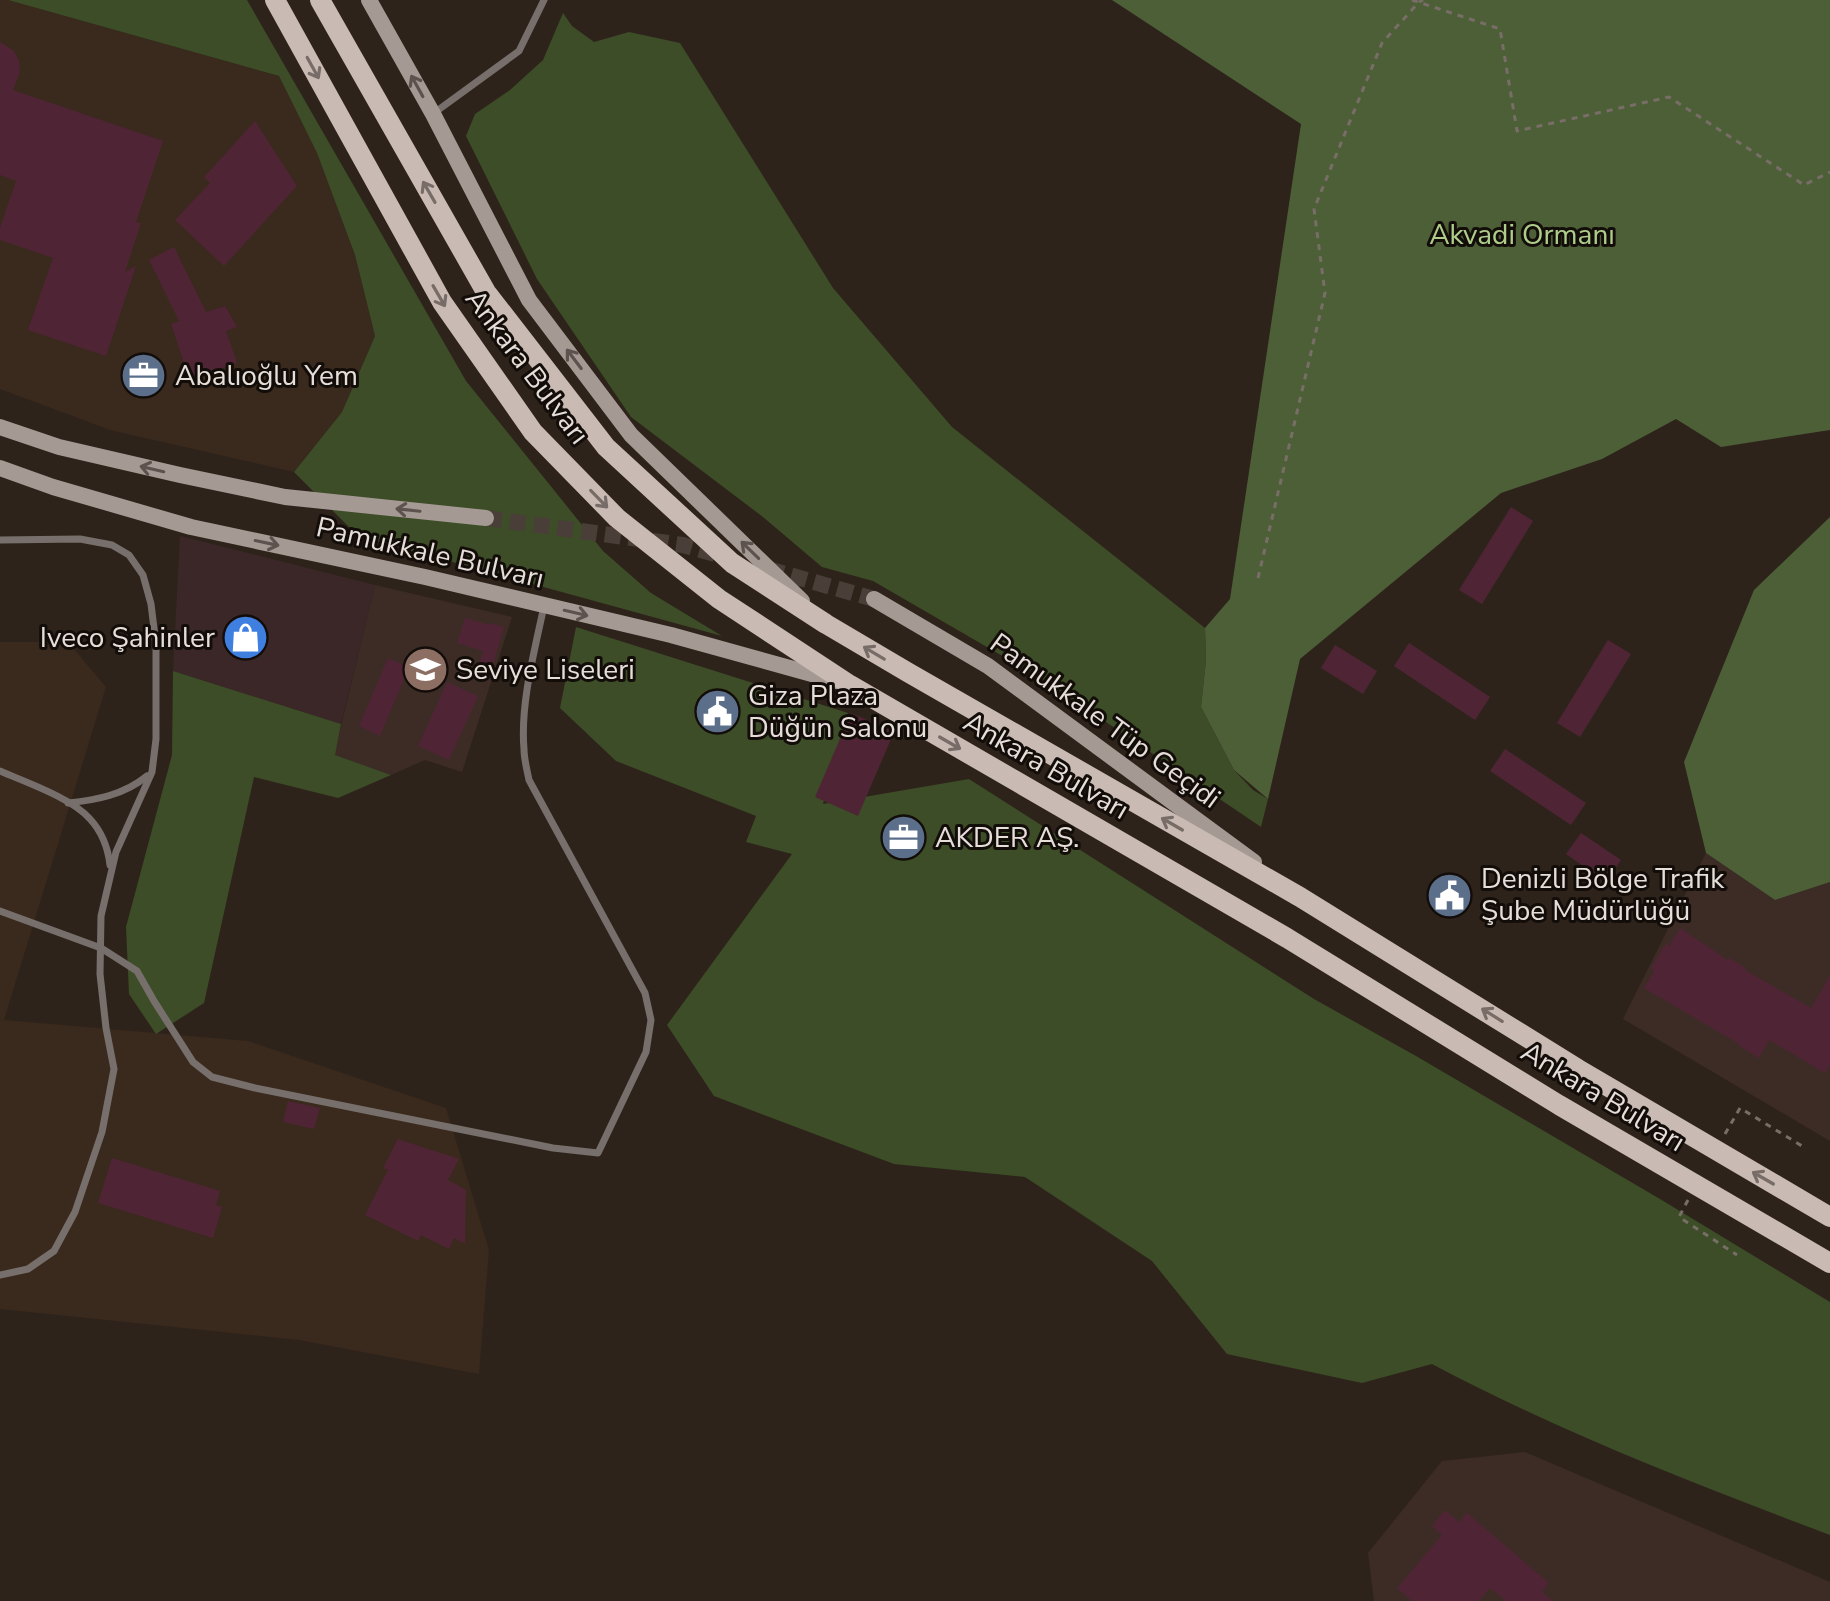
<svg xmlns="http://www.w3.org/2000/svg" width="1830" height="1601" font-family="'Nunito Sans',sans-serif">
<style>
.commercial{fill:#3b2728}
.built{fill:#3a291d}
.education{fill:#3d2c25}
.green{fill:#3c4d27}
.forest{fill:#4d5f37}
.building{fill:#4f2535}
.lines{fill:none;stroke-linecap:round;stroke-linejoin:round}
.secondary-tunnel{stroke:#4a3f38;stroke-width:16;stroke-dasharray:16 8;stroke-linecap:butt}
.path{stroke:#786e67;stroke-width:3;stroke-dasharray:6 6;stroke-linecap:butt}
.lane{stroke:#776f6c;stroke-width:7}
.secondary{stroke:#a59994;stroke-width:16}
.primary{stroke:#c9bab3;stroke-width:20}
.oneway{stroke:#776c67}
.oneway2{stroke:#5c534f}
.labels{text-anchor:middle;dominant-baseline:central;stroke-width:6;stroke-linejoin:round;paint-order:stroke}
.park-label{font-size:28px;fill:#afcd8a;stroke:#130d0a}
.street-label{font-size:28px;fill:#e6ded9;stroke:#130d0a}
.poi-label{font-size:28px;fill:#e6ded9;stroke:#130d0a;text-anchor:start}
</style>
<rect width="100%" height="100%" fill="#2e231b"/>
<polygon class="commercial" points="180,536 375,585 341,724 173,671"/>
<g class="built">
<polygon points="0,0 8,0 279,76 317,153 355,255 375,336 342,412 294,472 110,430 0,389"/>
<polygon points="0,642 68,642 106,687 4,1020 248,1041 446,1108 489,1250 479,1374 299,1340 0,1309"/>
</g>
<g class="education">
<polygon points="375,585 512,617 462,772 425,760 391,775 334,755"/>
<polygon points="1706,853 1775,900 1830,882 1830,1141 1623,1019"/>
<polygon points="1525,1452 1830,1582 1830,1601 1374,1601 1368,1553 1442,1461"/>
</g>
<g class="green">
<polygon points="8,0 247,0 466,381 603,551 651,593 722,636 358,536 294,472 342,412 375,336 355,255 317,153 279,76"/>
<polygon points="563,13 572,26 594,42 629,32 680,43 833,288 952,427 1205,628 1206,660 1201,707 1234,770 1253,790 1268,799 1261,827 1044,680 873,581 822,567 763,517 631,417 537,279 466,136 475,114 510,90 543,60"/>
<path d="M576,627L848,713L823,804L969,779L1314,999L1416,1056L1660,1199L1830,1302V1535C1695,1484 1560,1432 1432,1364L1362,1383L1227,1354L1152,1261L1025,1177L894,1164L714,1096L667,1025L792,854L746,842L756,816L616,761L560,708Z"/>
<polygon points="173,671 341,724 335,755 391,775 338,798 254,777 204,1003 156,1034 129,994 126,927 172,755"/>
</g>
<g class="forest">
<polygon points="1112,0 1830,0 1830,430 1721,447 1676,419 1602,459 1501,493 1300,659 1268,799 1234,770 1201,707 1206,660 1205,628 1230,599 1301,124"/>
<polygon points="1830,517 1830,882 1775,900 1706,853 1684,762 1754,590"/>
</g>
<g class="building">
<polygon points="0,42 13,50 19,60 20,72 13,90 163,141 136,222 141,223 125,272 136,266 106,356 28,330 53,258 0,240 0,228 16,181 0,175"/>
<polygon points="255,121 297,186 224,266 175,220 210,183 204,177"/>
<polygon points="174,247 206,312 225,306 237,327 226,331 237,363 189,378 171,324 179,321 149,260"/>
<polygon points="1511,507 1533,521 1482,604 1459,590"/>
<polygon points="465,618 490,625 491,623 504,627 492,668 479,664 483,651 457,643"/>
<polygon points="1608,640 1631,654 1580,737 1557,723"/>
<polygon points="1409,643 1490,697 1475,720 1394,666"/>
<polygon points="1335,645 1377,671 1363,694 1321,668"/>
<polygon points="388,658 409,667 380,736 359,726"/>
<polygon points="447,682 478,696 449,760 418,746"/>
<polygon points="851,713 894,732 858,816 815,797"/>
<polygon points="1505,749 1586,803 1571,825 1490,771"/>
<polygon points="1581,833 1621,860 1606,882 1566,854"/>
<polygon points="1680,928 1728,960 1729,958 1746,968 1745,970 1811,1008 1830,976 1830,1064 1825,1073 1769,1040 1759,1058 1739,1046 1739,1044 1644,988 1654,971 1651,968 1666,943 1669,946"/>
<polygon points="288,1101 320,1108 314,1129 283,1122"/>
<polygon points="398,1139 459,1159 448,1180 466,1190 465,1244 454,1238 449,1249 421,1235 418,1241 365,1215 388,1170 383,1168"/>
<polygon points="112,1158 220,1191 216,1205 222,1207 213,1238 98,1203"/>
<polygon points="1445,1510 1459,1522 1467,1513 1549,1583 1542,1592 1553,1601 1506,1601 1490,1588 1479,1601 1412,1601 1397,1588 1442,1535 1432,1526"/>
</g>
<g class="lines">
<g class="secondary-tunnel">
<polyline points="486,518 683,545 722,556"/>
<polyline points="768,569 874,599"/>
</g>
<g class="path">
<polyline points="1412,0 1500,29 1517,131 1669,97 1804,185 1830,172"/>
<polyline points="1258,578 1325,293 1314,209 1382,43 1419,2 1423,0"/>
<polyline points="1725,1134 1740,1108 1802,1146"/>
<polyline points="1688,1200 1679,1217 1737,1255"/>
</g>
<g class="lane">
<polyline points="434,113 519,51 544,0"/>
<polyline points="0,540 80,539 112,545 129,555 143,575 151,604 156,645 156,739 152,772 116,852 101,916 100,974 106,1028 114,1069 102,1132 75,1212 54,1251 28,1269 0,1275"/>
<path d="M0,771C25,782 72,798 90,819C102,832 108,848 110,865"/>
<path d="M68,803C96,800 124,795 147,776"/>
<path d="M0,911L101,948L137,971L154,1001L193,1062L212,1077L255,1088L553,1148L598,1153L646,1052L651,1020L645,993L529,780C527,770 524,759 524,749C520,704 535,649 544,606"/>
</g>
<g class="secondary">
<polyline points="369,0 433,114 529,300 631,435 802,601"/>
<polyline points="0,427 59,447 180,475 285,497 486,518"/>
<polyline points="0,468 53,487 191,527 425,577 671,635 837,681"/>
<polyline points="874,599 988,666 1254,862"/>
</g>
<g class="primary">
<polyline points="275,0 442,302 533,432 617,518 719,599 850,685 1287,938 1559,1105 1830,1263"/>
<polyline points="320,0 486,292 606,447 732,563 826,624 909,673 1300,897 1578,1069 1830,1217"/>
</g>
</g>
<defs><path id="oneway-shaft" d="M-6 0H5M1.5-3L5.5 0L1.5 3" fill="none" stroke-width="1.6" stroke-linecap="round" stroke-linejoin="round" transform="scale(2)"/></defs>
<g class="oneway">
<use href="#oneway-shaft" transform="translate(313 68) rotate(61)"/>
<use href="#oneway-shaft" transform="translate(429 192) rotate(-120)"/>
<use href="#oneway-shaft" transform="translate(439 296) rotate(60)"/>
<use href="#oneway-shaft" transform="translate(599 499) rotate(46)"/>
<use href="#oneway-shaft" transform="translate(874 653) rotate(-149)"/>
<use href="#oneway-shaft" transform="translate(950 743) rotate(30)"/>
<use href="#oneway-shaft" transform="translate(1172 824) rotate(-150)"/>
<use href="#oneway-shaft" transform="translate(1492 1015) rotate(-148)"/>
<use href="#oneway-shaft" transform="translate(1763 1178) rotate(-150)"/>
</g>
<g class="oneway2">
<use href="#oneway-shaft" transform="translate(417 86) rotate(-119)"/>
<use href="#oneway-shaft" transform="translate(574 359) rotate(-127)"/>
<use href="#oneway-shaft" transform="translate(152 469) rotate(-167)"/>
<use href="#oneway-shaft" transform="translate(408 510) rotate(-174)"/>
<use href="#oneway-shaft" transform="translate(267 543) rotate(12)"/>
<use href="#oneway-shaft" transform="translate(750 550) rotate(-136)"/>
<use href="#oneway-shaft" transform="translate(576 613) rotate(13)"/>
</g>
<defs>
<symbol id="office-disc" viewBox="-11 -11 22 22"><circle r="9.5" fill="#5c6f8a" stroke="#130d0a"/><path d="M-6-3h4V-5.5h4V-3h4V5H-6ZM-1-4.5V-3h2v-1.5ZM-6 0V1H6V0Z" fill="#fff"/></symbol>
<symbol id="shop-disc" viewBox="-11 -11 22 22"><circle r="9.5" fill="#3f7fe0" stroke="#130d0a"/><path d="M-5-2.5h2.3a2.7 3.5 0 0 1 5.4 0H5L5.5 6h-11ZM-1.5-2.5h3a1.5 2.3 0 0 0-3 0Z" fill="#fff"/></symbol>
<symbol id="school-disc" viewBox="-11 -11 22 22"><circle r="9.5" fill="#8d6e63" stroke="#130d0a"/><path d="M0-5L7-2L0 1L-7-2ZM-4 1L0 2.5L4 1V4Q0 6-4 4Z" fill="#fff"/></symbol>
<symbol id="civic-disc" viewBox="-11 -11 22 22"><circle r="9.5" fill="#5c6f8a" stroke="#130d0a"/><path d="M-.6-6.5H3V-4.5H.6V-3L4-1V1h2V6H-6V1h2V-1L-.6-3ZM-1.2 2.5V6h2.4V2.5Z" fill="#fff"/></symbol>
</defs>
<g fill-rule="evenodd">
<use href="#office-disc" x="118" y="350" width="51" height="51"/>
<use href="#shop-disc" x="220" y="612" width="51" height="51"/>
<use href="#school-disc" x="400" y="644" width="51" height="51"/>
<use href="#civic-disc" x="692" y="686" width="51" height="51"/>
<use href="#office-disc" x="878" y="812" width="51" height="51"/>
<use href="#civic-disc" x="1424" y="870" width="51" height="51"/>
</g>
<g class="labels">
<g class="park-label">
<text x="1522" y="235">Akvadi Ormanı</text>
</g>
<g class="street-label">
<text transform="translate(527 367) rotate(53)">Ankara Bulvarı</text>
<text transform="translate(430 553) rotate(13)">Pamukkale Bulvarı</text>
<text transform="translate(1105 721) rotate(36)">Pamukkale Tüp Geçidi</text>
<text transform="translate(1046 766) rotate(30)">Ankara Bulvarı</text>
<text transform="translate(1603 1097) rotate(31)">Ankara Bulvarı</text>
</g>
<g class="poi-label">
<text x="175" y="376">Abalıoğlu Yem</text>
<text x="215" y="638" text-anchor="end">Iveco Şahinler</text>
<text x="456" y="670">Seviye Liseleri</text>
<text x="748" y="696">Giza Plaza<tspan x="748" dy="32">Düğün Salonu</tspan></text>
<text x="935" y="838">AKDER AŞ.</text>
<text x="1481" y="879">Denizli Bölge Trafik<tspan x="1481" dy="32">Şube Müdürlüğü</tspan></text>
</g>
</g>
</svg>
